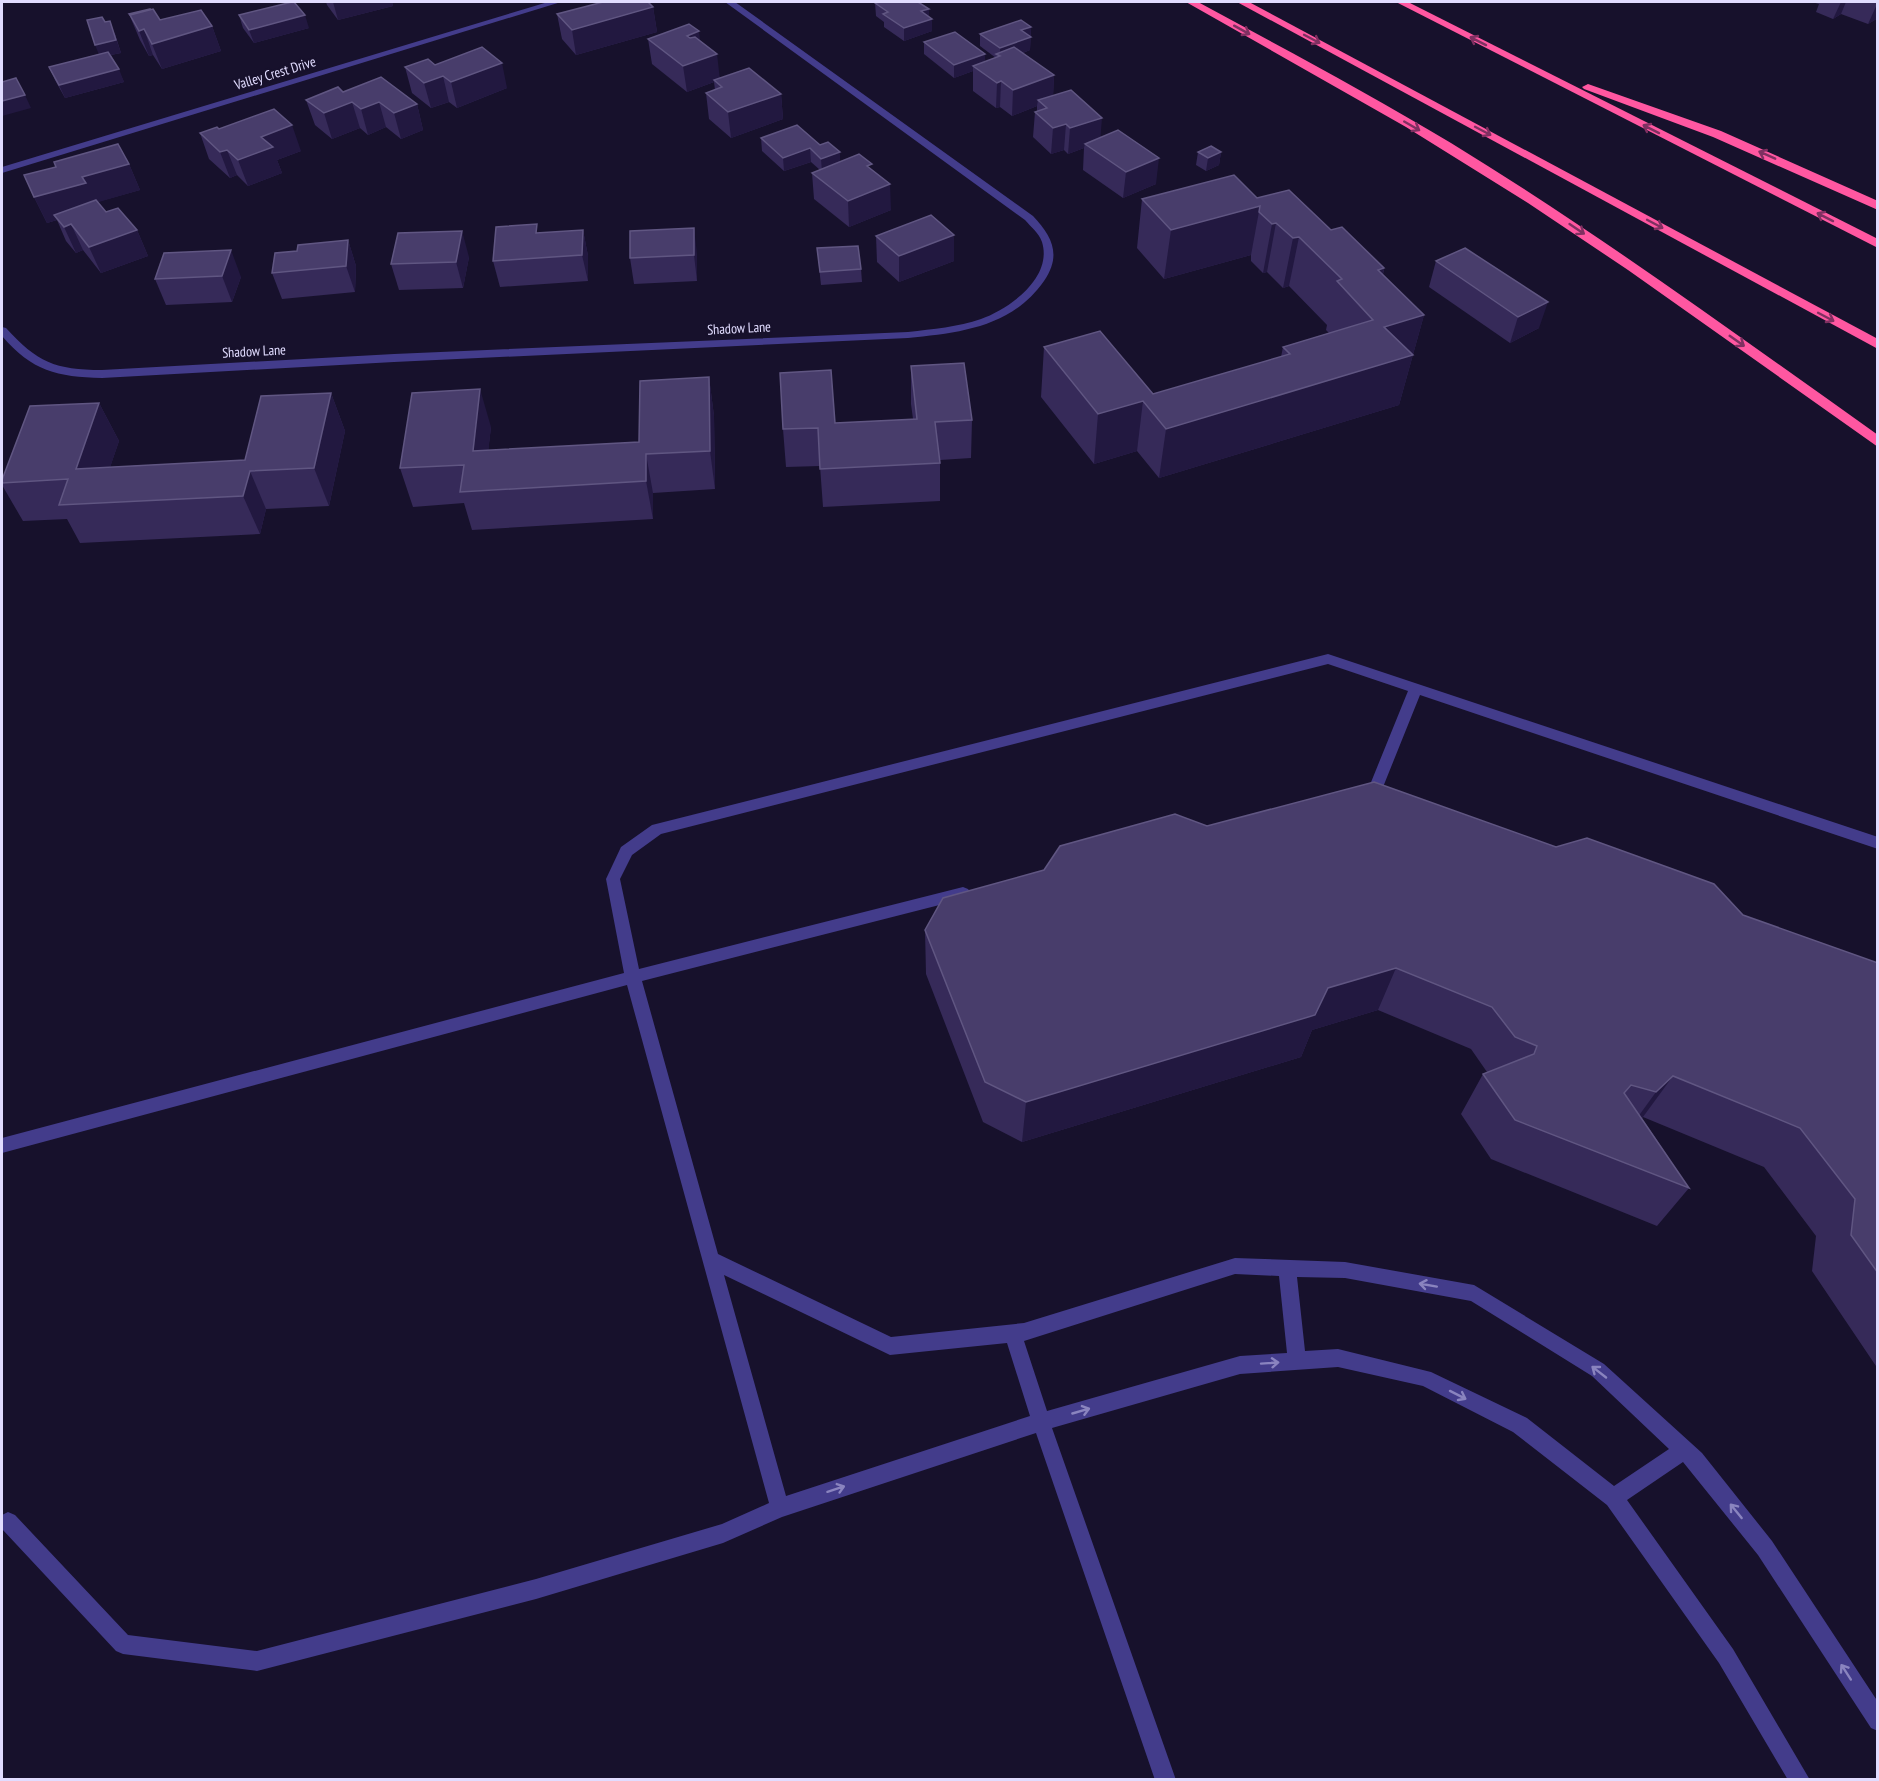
<svg xmlns="http://www.w3.org/2000/svg" width="1879" height="1781" font-family="'PT Sans Narrow',sans-serif">
<style>
.lines{fill:none;stroke-linecap:round;stroke-linejoin:round}
.service{fill:#433c8b;fill-rule:evenodd}
.minor{fill:#433c8b;fill-rule:evenodd}
.motorway{fill:#ff57a1;fill-rule:evenodd}
.wall{fill:#362a59}
.shaded-wall{fill:#221840}
.building{fill:#483d6b;stroke:#605682;stroke-width:1.5}
.oneway{stroke:#7f3061}
.oneway2{stroke:#8a84bf}
.labels{text-anchor:middle;dominant-baseline:central;stroke-width:4.5;stroke-linejoin:round;paint-order:stroke}
.far-street-label{font-size:14px;fill:#e1dcff;stroke:#17112c}
</style>
<rect width="100%" height="100%" fill="#17112c"/>
<g class="lines">
<path class="service" d="M1328,654L1878,837V849L1420,695L1377,802L1375,806H1365L1363,802L1408,691L1328,664L661,834L632,855L620,879L639,969L963,887L968,889L971,893L968,897L963,899L642,981L718,1254L891,1337L1024,1323L1235,1258L1345,1262L1474,1285L1604,1364L1702,1453L1772,1541L1878,1702V1731L1871,1728L1758,1555L1683,1462L1627,1500L1733,1649L1810,1780H1788L1719,1663L1607,1505L1513,1432L1423,1386L1338,1367L1240,1374L1052,1428L1176,1780H1155L1036,1433L782,1517L723,1543L536,1599L257,1671L123,1654L116,1651L2,1529V1515L8,1512L15,1515L128,1635L257,1651L536,1579L722,1524L769,1503L627,985L2,1153V1138L624,973L606,879L621,847L652,825ZM1235,1274L1279,1276L1287,1353L1240,1356L1047,1411L1024,1341ZM724,1275L890,1355L1007,1343L1030,1416L786,1496ZM1297,1277L1345,1278L1471,1301L1592,1376L1669,1449L1614,1486L1527,1418L1431,1372L1338,1349L1305,1351Z"/>
<g class="minor">
<polygon points="548,2 561,2 2,173 2,167"/>
<path d="M725,2H735L1033,216C1052,236 1062,255 1044,281C1012,327 960,333 908,338L394,362L102,378C57,377 32,371 2,336V327L6,328C37,362 55,370 102,370L394,354L908,332C933,329 958,327 981,319C1009,309 1053,278 1042,242C1039,233 1031,227 1025,220Z"/>
</g>
<g class="motorway">
<path d="M1186,2H1198C1283,48 1368,93 1451,143C1598,233 1737,335 1878,435V447L1628,270L1528,203L1406,127Z"/>
<polygon points="1237,2 1249,2 1878,339 1878,349"/>
<polygon points="1396,2 1408,2 1878,239 1878,248"/>
<polygon points="1588,84 1721,131 1878,201 1878,210 1713,137 1584,89 1582,87"/>
</g>
</g>
<g class="wall">
<polygon points="326,2 392,2 393,6 338,20 327,5"/>
<polygon points="1812,2 1878,2 1878,18 1868,24 1841,14 1833,19 1816,12 1819,4"/>
<polygon points="875,3 929,17 932,19 932,31 904,41 884,27 884,22 876,16"/>
<polygon points="653,7 657,32 576,55 562,39 557,14"/>
<polygon points="129,14 160,20 212,26 221,51 162,69 153,55 149,56 140,40"/>
<polygon points="239,15 309,28 254,43 243,28"/>
<polygon points="105,22 115,34 121,53 111,55 124,82 65,98 55,80 49,67 99,54"/>
<polygon points="1031,27 1030,50 1023,53 1054,75 1053,95 1101,137 1156,184 1123,198 1083,170 1084,148 1068,154 1064,150 1051,154 1033,137 1035,112 1037,111 1037,106 1012,116 1000,107 996,108 973,91 973,71 954,78 924,54 924,42 985,62 996,58 980,46 980,34"/>
<polygon points="648,39 700,41 720,78 781,94 783,119 731,138 709,119 706,93 715,90 714,82 687,92 652,64"/>
<polygon points="435,65 507,88 457,108 449,102 431,108 412,93 405,67"/>
<polygon points="343,92 417,104 423,130 401,139 386,127 368,135 360,128 332,139 315,125 306,100"/>
<polygon points="219,129 301,151 277,160 282,173 248,186 237,175 230,178 209,159 200,133"/>
<polygon points="761,138 820,145 840,152 840,162 872,170 891,210 849,227 814,199 812,173 820,170 811,162 784,171 762,151"/>
<polygon points="1211,146 1221,152 1219,165 1206,171 1196,165 1198,152"/>
<polygon points="129,164 140,190 97,202 106,212 137,230 148,256 101,273 83,250 76,253 66,241 57,220 47,223 34,197"/>
<polygon points="1257,198 1331,230 1384,268 1383,275 1424,315 1399,405 1159,478 1137,451 1094,464 1041,397 1044,347 1153,394 1281,357 1283,347 1329,333 1326,330 1327,325 1289,286 1283,288 1267,272 1263,273 1251,261 1251,255 1164,279 1137,248 1142,199"/>
<polygon points="583,230 588,256 588,281 500,287 493,261 539,233"/>
<polygon points="954,235 954,261 899,282 877,262 876,236"/>
<polygon points="348,240 356,266 355,292 282,299 272,273 297,251"/>
<polygon points="817,248 861,269 862,282 821,285"/>
<polygon points="164,253 241,277 232,302 166,305 155,279"/>
<polygon points="697,254 697,281 634,284 630,258"/>
<polygon points="469,257 463,288 399,290 391,264"/>
<polygon points="1436,261 1539,328 1510,343 1429,287"/>
<polygon points="911,366 972,420 971,458 940,460 940,501 823,507 820,466 786,467 783,429 835,423 913,419 911,404"/>
<polygon points="709,377 714,416 715,489 653,493 653,519 472,530 464,503 413,507 400,468 491,427 488,451 639,442"/>
<polygon points="331,393 345,431 329,506 266,509 260,534 80,543 67,519 23,521 2,485 2,480 99,403 119,441 110,467 245,460"/>
<polygon points="1207,826 1743,915 1878,963 1878,1369 1812,1271 1816,1236 1764,1167 1643,1117 1642,1118 1689,1188 1657,1226 1491,1159 1461,1114 1483,1074 1487,1072 1471,1049 1378,1010 1312,1030 1301,1057 1022,1142 983,1122 926,974 925,930"/>
</g>
<g class="shaded-wall">
<polygon points="333,2 392,2 393,6 338,20"/>
<polygon points="1841,2 1846,2 1841,14 1833,19"/>
<polygon points="1878,2 1878,18 1868,24"/>
<polygon points="653,7 657,32 576,55 572,30"/>
<polygon points="929,9 929,20 932,19 932,31 904,41 904,28 921,11"/>
<polygon points="305,15 309,28 254,43 249,30"/>
<polygon points="110,21 121,53 100,57 95,45"/>
<polygon points="212,26 221,51 162,69 152,44"/>
<polygon points="1031,27 1030,50 1000,61 1000,48 1021,30"/>
<polygon points="144,29 153,55 149,56 139,31"/>
<polygon points="699,31 702,57 687,36"/>
<polygon points="717,54 720,80 714,80 714,82 687,92 683,66"/>
<polygon points="985,54 985,67 973,66 973,71 954,78 954,65"/>
<polygon points="502,63 507,88 457,108 451,82"/>
<polygon points="119,69 124,82 65,98 59,85"/>
<polygon points="1054,75 1053,100 1038,100 1037,106 1012,116 1013,90"/>
<polygon points="443,76 449,102 431,108 424,83"/>
<polygon points="1001,81 1000,107 996,108 997,83"/>
<polygon points="781,94 783,119 731,138 728,112"/>
<polygon points="25,95 31,108 2,116 2,101"/>
<polygon points="352,102 360,128 332,139 324,113"/>
<polygon points="379,102 386,127 368,135 361,109"/>
<polygon points="417,104 423,130 401,139 394,113"/>
<polygon points="1102,118 1100,143 1085,144 1084,148 1068,154 1070,128"/>
<polygon points="1066,124 1064,150 1051,154 1053,128"/>
<polygon points="292,125 301,151 277,160 282,173 248,186 238,160 261,137"/>
<polygon points="810,148 811,162 784,171 783,158"/>
<polygon points="227,150 237,175 230,178 220,152"/>
<polygon points="840,152 840,165 822,172 821,159"/>
<polygon points="1221,152 1219,165 1206,171 1208,158"/>
<polygon points="1159,158 1156,184 1123,198 1126,172"/>
<polygon points="129,164 140,190 54,215 57,220 47,223 34,197 82,177"/>
<polygon points="890,184 891,210 849,227 848,201"/>
<polygon points="1260,206 1251,255 1164,279 1171,230"/>
<polygon points="1276,223 1267,272 1263,273 1272,224"/>
<polygon points="71,224 83,250 76,253 64,227"/>
<polygon points="694,228 697,254 697,281 694,255"/>
<polygon points="137,230 148,256 101,273 89,247"/>
<polygon points="583,230 588,256 588,281 582,255"/>
<polygon points="462,231 469,257 463,288 456,262"/>
<polygon points="954,235 954,261 899,282 899,256"/>
<polygon points="1299,237 1289,286 1283,288 1293,238"/>
<polygon points="348,240 356,266 355,292 346,266"/>
<polygon points="231,250 241,277 232,302 222,276"/>
<polygon points="1384,268 1372,317 1378,270"/>
<polygon points="1548,302 1539,328 1510,343 1518,317"/>
<polygon points="1424,315 1399,405 1159,478 1166,429 1384,327"/>
<polygon points="709,377 714,416 715,489 710,451"/>
<polygon points="480,389 491,427 484,490 473,451"/>
<polygon points="331,393 345,431 329,506 314,468"/>
<polygon points="1143,401 1137,451 1094,464 1098,414"/>
<polygon points="99,403 119,441 98,503 76,469"/>
<polygon points="646,454 653,493 653,519 646,481"/>
<polygon points="250,471 266,509 260,534 243,496"/>
<polygon points="1396,968 1378,1010 1312,1030 1301,1057 1022,1142 1026,1102 1328,988"/>
<polygon points="1673,1076 1643,1117 1627,1132 1656,1092"/>
</g>
<g class="building">
<polygon points="292,2 294,2 305,15 249,30 239,15"/>
<polygon points="603,2 648,2 653,7 572,30 557,14"/>
<polygon points="881,2 918,2 929,9 921,11 932,19 904,28 883,14 888,12 875,3"/>
<polygon points="150,9 150,10 130,15 129,14"/>
<polygon points="153,9 160,20 201,10 212,26 152,44 144,29 139,31 130,15"/>
<polygon points="102,17 105,22 110,21 116,40 95,45 87,20"/>
<polygon points="1021,20 1031,27 1021,30 1031,37 1000,48 980,34"/>
<polygon points="689,24 699,31 687,36 690,38 695,37 717,54 683,66 648,39"/>
<polygon points="955,32 985,54 954,65 924,42"/>
<polygon points="482,47 502,63 451,82 443,76 424,83 405,67 428,59 435,65"/>
<polygon points="1014,47 1054,75 1013,90 1001,81 997,83 973,66 1000,56 996,54"/>
<polygon points="108,52 119,69 59,85 49,67"/>
<polygon points="749,68 781,94 728,112 706,93 722,87 714,80"/>
<polygon points="381,77 417,104 394,113 379,102 361,109 352,102 324,113 306,100 338,87 343,92"/>
<polygon points="16,78 25,95 2,101 2,82"/>
<polygon points="1071,90 1102,118 1070,128 1066,124 1053,128 1035,112 1047,108 1038,100"/>
<polygon points="274,109 292,125 261,137 273,147 238,160 227,150 220,152 200,133 217,127 219,129"/>
<polygon points="797,125 820,145 828,142 840,152 821,159 810,148 783,158 761,138"/>
<polygon points="1118,130 1159,158 1126,172 1085,144"/>
<polygon points="118,144 129,164 82,177 86,183 34,197 24,175 56,167 54,162"/>
<polygon points="1211,146 1221,152 1208,158 1198,152"/>
<polygon points="859,154 872,164 867,166 890,184 848,201 812,173"/>
<polygon points="1234,175 1257,198 1289,190 1331,230 1342,227 1384,268 1378,270 1424,315 1384,327 1413,355 1166,429 1143,401 1098,414 1044,347 1100,331 1153,394 1290,354 1283,347 1373,320 1337,281 1342,279 1299,237 1293,238 1276,223 1272,224 1259,212 1260,206 1171,230 1142,199"/>
<polygon points="96,200 106,212 118,208 137,230 89,247 71,224 64,227 54,215"/>
<polygon points="931,215 954,235 899,256 876,236"/>
<polygon points="537,224 536,233 583,230 582,255 493,261 496,227"/>
<polygon points="694,228 694,255 630,258 630,231"/>
<polygon points="462,231 456,262 391,264 398,233"/>
<polygon points="348,240 346,266 272,273 275,253 297,251 298,245"/>
<polygon points="858,246 861,269 820,272 817,248"/>
<polygon points="1465,248 1548,302 1518,317 1436,261"/>
<polygon points="231,250 222,276 155,279 164,253"/>
<polygon points="964,363 972,420 935,422 940,463 820,469 818,428 783,429 780,373 831,370 835,423 917,419 911,366"/>
<polygon points="709,377 710,451 646,454 646,481 460,492 464,465 400,468 412,393 480,389 473,451 639,442 640,381"/>
<polygon points="331,393 314,468 250,471 243,496 59,505 68,479 2,483 2,480 30,406 99,403 76,469 245,460 261,396"/>
<polygon points="1374,782 1556,847 1587,838 1714,884 1743,915 1878,963 1878,1273 1851,1235 1855,1199 1800,1128 1673,1076 1656,1092 1631,1085 1624,1093 1689,1188 1515,1120 1483,1074 1534,1054 1537,1046 1515,1037 1492,1007 1396,968 1328,988 1315,1015 1026,1102 985,1082 925,930 943,898 1044,870 1060,846 1175,814 1207,826"/>
</g>
<defs><path id="oneway-shaft" d="M-6 0H5M1.5-3L5.5 0L1.5 3" fill="none" stroke-width="1.6" stroke-linecap="round" stroke-linejoin="round" transform="scale(1.5)"/></defs>
<g class="oneway">
<use href="#oneway-shaft" transform="translate(1242 30) rotate(29)"/>
<use href="#oneway-shaft" transform="translate(1312 39) rotate(28)"/>
<use href="#oneway-shaft" transform="translate(1478 41) rotate(-153)"/>
<use href="#oneway-shaft" transform="translate(1412 126) rotate(30)"/>
<use href="#oneway-shaft" transform="translate(1651 129) rotate(-153)"/>
<use href="#oneway-shaft" transform="translate(1483 131) rotate(28)"/>
<use href="#oneway-shaft" transform="translate(1767 155) rotate(-156)"/>
<use href="#oneway-shaft" transform="translate(1825 217) rotate(-153)"/>
<use href="#oneway-shaft" transform="translate(1655 224) rotate(28)"/>
<use href="#oneway-shaft" transform="translate(1577 229) rotate(34)"/>
<use href="#oneway-shaft" transform="translate(1826 317) rotate(28)"/>
<use href="#oneway-shaft" transform="translate(1737 341) rotate(35)"/>
</g>
<g class="oneway2">
<use href="#oneway-shaft" transform="translate(1428 1285) rotate(-170)"/>
<use href="#oneway-shaft" transform="translate(1270 1363) rotate(-4)"/>
<use href="#oneway-shaft" transform="translate(1599 1372) rotate(-142)"/>
<use href="#oneway-shaft" transform="translate(1458 1395) rotate(27)"/>
<use href="#oneway-shaft" transform="translate(1081 1411) rotate(-16)"/>
<use href="#oneway-shaft" transform="translate(836 1489) rotate(-18)"/>
<use href="#oneway-shaft" transform="translate(1736 1511) rotate(-129)"/>
<use href="#oneway-shaft" transform="translate(1846 1672) rotate(-123)"/>
</g>
<g class="labels">
<g class="far-street-label">
<text transform="translate(275 73) rotate(-17)">Valley Crest Drive</text>
<text transform="translate(739 328) rotate(-3)">Shadow Lane</text>
<text transform="translate(254 351) rotate(-3)">Shadow Lane</text>
</g>
</g>
<rect width="1879" height="1781" fill="none" stroke="#e1dcff" stroke-width="6"/>
</svg>
